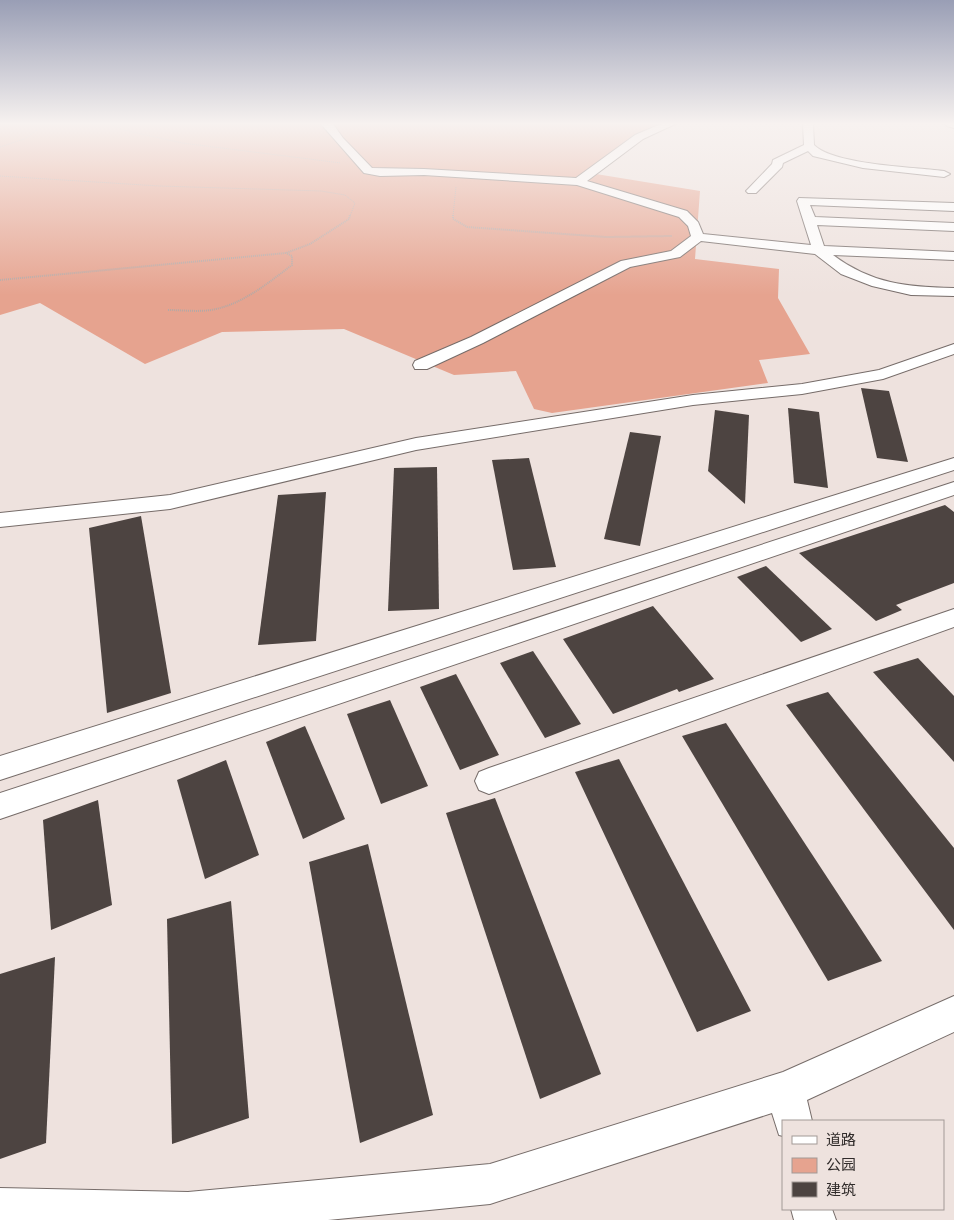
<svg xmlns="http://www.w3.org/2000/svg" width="954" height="1220" font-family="'Times New Roman','Noto Sans SC',serif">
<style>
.green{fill:#e6a38f}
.building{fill:#4d4441}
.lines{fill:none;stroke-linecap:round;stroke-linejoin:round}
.street-casing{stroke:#766c69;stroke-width:2}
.path-far1{stroke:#b3a9a6;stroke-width:1;stroke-dasharray:1 1;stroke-linecap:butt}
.path{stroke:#b3a9a6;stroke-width:2;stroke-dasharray:1 1;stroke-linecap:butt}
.street{fill:#fff;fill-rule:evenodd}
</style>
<rect width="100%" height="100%" fill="#eee2de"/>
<polygon class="green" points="0,124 680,124 650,135 596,174 700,191 695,259 779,269 778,298 810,354 759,360 768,383 552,413 534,409 516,371 454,375 344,329 222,332 145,364 40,303 0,315"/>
<g class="building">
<polygon points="861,388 889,391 908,462 877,458"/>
<polygon points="788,408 819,412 828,488 794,483"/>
<polygon points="715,410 749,415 745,504 708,471"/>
<polygon points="630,432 661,436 640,546 604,539"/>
<polygon points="529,458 556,567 513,570 492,460"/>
<polygon points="437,467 439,609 388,611 394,468"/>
<polygon points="326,492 316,641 258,645 278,495"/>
<polygon points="945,505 954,512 954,583 896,605 902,610 876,621 799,553"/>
<polygon points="141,516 171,693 107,713 89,528"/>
<polygon points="766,566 832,629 801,642 737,577"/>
<polygon points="653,606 714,679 679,692 677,689 613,714 563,639"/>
<polygon points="533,651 581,724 545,738 500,663"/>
<polygon points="918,658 954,696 954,762 873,672"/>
<polygon points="456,674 499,755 460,770 420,687"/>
<polygon points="828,692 954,848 954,930 786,705"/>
<polygon points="390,700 428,786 381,804 347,714"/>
<polygon points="726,723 882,961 828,981 682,736"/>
<polygon points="305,726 345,819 303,839 266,742"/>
<polygon points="619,759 751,1011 697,1032 575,772"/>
<polygon points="226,760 259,855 205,879 177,780"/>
<polygon points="495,798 601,1074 540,1099 446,813"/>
<polygon points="98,800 112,905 51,930 43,820"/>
<polygon points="368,844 433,1115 360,1143 309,862"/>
<polygon points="231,901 249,1118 172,1144 167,919"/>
<polygon points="55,957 46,1143 0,1159 0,974"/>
</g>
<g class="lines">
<defs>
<g id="street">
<path d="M321,124H333L343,138L372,168L424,169L576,178L635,135L661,124H675L643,139L587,181L687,211L698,222L703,234L811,245L797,201L799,198L954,203V211L810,205L815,217L954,223V231L817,225L824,246L954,252V260L833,255C872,284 907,287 954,288V296L911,295L872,286L841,274L815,254L701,241L680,257L630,267L483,343L427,369H415L413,365L415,361L471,337L621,261L671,251L691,236L688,226L679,217L577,185L424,175L380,176L364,173Z"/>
<path d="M803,124H813L814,145C834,165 914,167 944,171L950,174L944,177L863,168L813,156L808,151L783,163L782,167L756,193H748L746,191L748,189L772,164L773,160L804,145Z"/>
<polygon points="945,124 954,124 954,128 947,126"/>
<polygon points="954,344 954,354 883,379 802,394 693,405 416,450 170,509 0,527 0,513 170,495 416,438 693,395 802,384 879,370"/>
<polygon points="954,458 954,470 0,780 0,756"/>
<polygon points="954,482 954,495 0,819 0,793"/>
<polygon points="954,609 954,627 489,794 479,790 475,781 479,772 489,768"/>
<polygon points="954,996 954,1032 807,1100 812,1121 783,1121 783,1136 779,1135 772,1113 490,1204 328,1220 0,1220 0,1188 188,1192 490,1164 783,1072"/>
<polygon points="791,1209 832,1209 836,1220 794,1220"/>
</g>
</defs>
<use href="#street" class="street-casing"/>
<g class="path-far1">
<polyline points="111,124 124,130 182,143 341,163"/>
<polyline points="0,147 24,139 46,124"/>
<polyline points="0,176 159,186 321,191 345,195 355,203 350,216"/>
<polyline points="453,216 456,187"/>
</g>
<g class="path">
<polyline points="453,215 453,219 467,227 606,237 672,236"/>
<polyline points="0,280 286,253 310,244 349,219 350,215"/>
<path d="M168,310C182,310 197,312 211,310C242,305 268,283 292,265V256L286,253"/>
</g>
<use href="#street" class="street"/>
</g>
<linearGradient id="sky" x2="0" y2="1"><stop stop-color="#999eb5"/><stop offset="0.42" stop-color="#f7f2f0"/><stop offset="1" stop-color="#f7f2f0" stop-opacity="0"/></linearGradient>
<rect width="954" height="295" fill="url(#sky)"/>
<rect x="782" y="1120" width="162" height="90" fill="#eee2de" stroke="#a29996"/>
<rect x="792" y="1136" width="25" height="8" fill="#ffffff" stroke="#a29996"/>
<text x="826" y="1145" font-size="15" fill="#302b2a">道路</text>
<rect x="792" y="1158" width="25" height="15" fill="#e6a38f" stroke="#a29996"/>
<text x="826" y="1170" font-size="15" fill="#302b2a">公园</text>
<rect x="792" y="1182" width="25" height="15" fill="#4d4441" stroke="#a29996"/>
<text x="826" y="1195" font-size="15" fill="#302b2a">建筑</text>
</svg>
